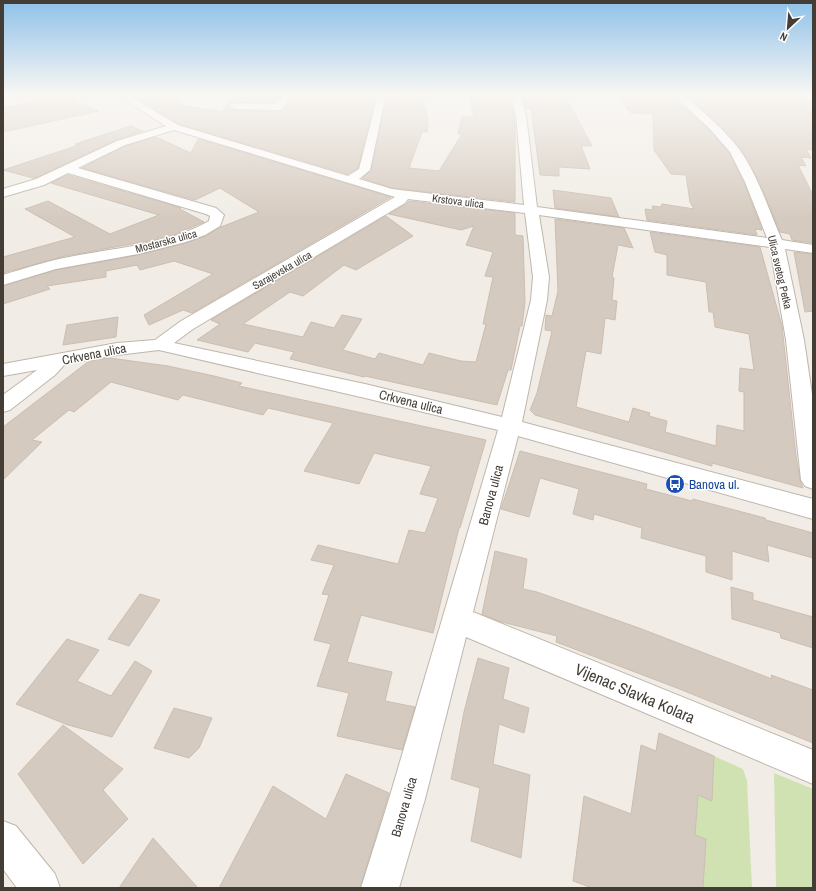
<svg xmlns="http://www.w3.org/2000/svg" width="816" height="891" font-family="'Archivo Narrow',sans-serif">
<style>
.green{fill:#d1e2b2}
.building{fill:#d5cabf;stroke:#ccbeb0}
.lines{fill:none;stroke-linecap:round;stroke-linejoin:round}
.street-casing{stroke:#bfb6ac;stroke-width:2}
.street{fill:#fff;fill-rule:evenodd}
.labels{text-anchor:middle;dominant-baseline:central;stroke-width:3;stroke-linejoin:round;paint-order:stroke}
.far-street-label{font-size:11px;fill:#433d36;stroke:#fff}
.street-label{font-size:13px;fill:#433d36;stroke:#fff}
.transit-label{font-size:13px;fill:#164399;stroke:#fff;text-anchor:start}
.near-street-label{font-size:16px;fill:#433d36;stroke:#fff}
</style>
<rect width="100%" height="100%" fill="#f1ede6"/>
<g class="green">
<polygon points="714,756 743,769 747,781 752,888 703,888 706,839 695,835 698,795"/>
<polygon points="774,773 813,789 813,888 776,888"/>
</g>
<g class="building">
<polygon points="21,94 75,94 75,101 99,111 3,132 3,108 35,101"/>
<polygon points="244,94 282,94 275,102 235,102 229,105 229,107 235,110 279,112 283,110 294,94 376,94 358,168 348,174 179,124 136,98 159,95 169,101 177,100 186,106 221,112 233,98 240,98"/>
<polygon points="387,94 423,95 428,121 427,132 422,132 409,168 439,171 462,134 458,134 462,116 474,117 469,94 510,94 515,124 515,202 392,188 362,178 371,170"/>
<polygon points="522,94 564,94 592,146 581,146 590,169 559,167 559,176 540,175 531,108 526,109"/>
<polygon points="658,94 671,94 709,130 729,153 744,183 762,230 755,229 757,235 647,220 645,209 653,210 652,206 661,207 662,204 694,209 690,202 686,175 671,174 654,150 653,114 631,113 616,97 660,96"/>
<polygon points="685,94 730,94 813,101 813,150 806,149 811,158 801,157 806,166 798,165 813,195 813,243 792,240 790,234 780,232 759,181 740,148 720,126"/>
<polygon points="131,126 143,131 116,140 35,178 33,178 3,170 79,145 75,144"/>
<polygon points="156,137 191,153 198,139 391,197 192,313 183,310 149,325 144,315 213,274 174,261 140,270 137,265 106,271 106,277 47,286 50,289 3,304 3,286 56,270 138,255 186,243 206,236 221,227 259,212 220,188 195,200 82,168 126,146"/>
<polygon points="68,175 181,208 180,209 204,222 176,234 160,239 65,256 3,273 3,257 75,237 25,209 48,201 110,234 159,215 51,183"/>
<polygon points="553,190 611,198 619,217 555,208"/>
<polygon points="409,201 515,213 515,235 523,236 525,302 522,326 520,326 511,370 508,370 497,405 365,376 364,377 290,359 294,352 255,343 248,352 197,340 220,324 211,320 386,216 413,236 356,270 344,265 303,296 290,292 243,324 303,337 311,322 334,328 342,315 362,319 343,350 375,359 379,353 423,365 429,353 461,361 476,362 486,324 483,324 493,277 485,276 493,252 466,245 474,226 461,230 389,214 406,204"/>
<polygon points="555,219 624,228 633,248 618,245 612,277 614,278 612,300 617,301 615,320 605,318 601,354 586,351 576,407 629,422 633,408 650,413 649,416 667,421 665,432 716,446 717,425 744,431 744,392 739,391 740,368 754,370 749,334 715,327 713,312 709,312 706,282 667,275 667,255 655,252 650,232 760,247 782,326 796,456 800,480 803,488 712,463 712,466 535,415 530,410 537,393 552,331 545,330 546,315 552,316 558,291"/>
<polygon points="794,252 813,254 813,311 805,312"/>
<polygon points="118,317 116,337 63,345 67,325"/>
<polygon points="110,358 168,366 214,376 242,383 239,386 486,440 460,528 459,528 433,633 361,615 347,662 392,672 385,701 415,707 402,750 337,736 349,693 317,686 331,644 314,640 329,595 322,594 334,565 311,560 318,545 398,564 409,530 425,533 438,498 420,494 431,466 374,453 359,484 304,471 333,423 268,408 263,415 183,395 178,400 111,382 74,412 69,410 32,440 42,442 3,480 3,427 89,361"/>
<polygon points="520,451 647,484 646,489 692,501 693,499 765,518 766,520 813,533 813,558 767,545 769,562 732,551 732,580 706,572 706,556 641,538 642,528 594,514 593,520 573,514 579,489 540,478 529,517 501,509"/>
<polygon points="495,551 527,559 523,589 537,592 639,628 772,679 771,675 813,690 813,743 677,688 556,642 557,636 498,621 482,614"/>
<polygon points="731,587 753,593 753,600 813,617 813,648 781,638 780,633 732,619"/>
<polygon points="140,594 160,600 129,646 108,639"/>
<polygon points="67,639 99,650 77,681 111,696 135,661 152,671 112,737 68,725 16,704"/>
<polygon points="478,658 509,668 503,699 529,708 524,733 499,724 493,764 530,775 521,858 471,841 480,788 451,779 464,712"/>
<polygon points="174,708 212,718 199,748 189,758 154,748"/>
<polygon points="63,725 123,769 103,790 128,819 83,864 18,774"/>
<polygon points="659,733 714,756 712,801 698,795 695,835 706,839 703,888 592,888 573,881 584,796 631,814 641,745 656,751"/>
<polygon points="346,774 389,793 360,888 219,888 273,786 326,819"/>
<polygon points="153,838 198,888 119,888"/>
</g>
<g class="lines">
<defs>
<g id="street">
<path d="M115,94H126L178,125L348,176L359,169L378,94H386L370,170L359,179L392,189L524,205L516,115L511,94H520L526,115L537,207L767,238L745,182L730,152L710,129L672,94H682C702,111 723,128 739,149C757,173 770,213 782,240L813,245V253L785,249L804,340L813,401V489L805,486L801,480L786,340L770,247L539,215L549,277L547,300L522,422L813,499V519L518,436L473,612L813,750V784L466,637L425,799L399,888H361L389,799L498,430L365,398L159,350L117,355L65,364L55,375L10,410L3,412V395L37,370L3,376V364L117,343L155,340L181,321L395,197L174,130L125,145L78,168L216,208L224,215L220,226L205,235L186,242L138,254L56,269L3,285V275C26,268 50,260 74,256C120,247 167,245 209,221L210,216L206,214L68,173L44,185L3,197V189L36,179L117,141L166,126ZM408,199L525,213L533,277L531,300L502,417L365,384L174,343L193,329L405,203Z"/>
<polygon points="284,94 293,94 282,109 279,110 235,109 230,106 235,103 276,104"/>
<polygon points="3,821 16,826 55,874 60,888 17,888 3,869"/>
</g>
</defs>
<use href="#street" class="street-casing"/>
<use href="#street" class="street"/>
</g>
<linearGradient id="sky" x2="0" y2="1"><stop stop-color="#8ec1e8"/><stop offset="0.43" stop-color="#f9f7f4"/><stop offset="1" stop-color="#f9f7f4" stop-opacity="0"/></linearGradient>
<rect width="816" height="219" fill="url(#sky)"/>
<defs>
<symbol id="bus-disc" viewBox="-11 -11 22 22"><circle r="9.5" fill="#1a4fb4" stroke="#fff"/><path d="M-5-6H5V4H4V6H2V4H-2V6H-4V4H-5ZM-3.5-4V0h7V-4ZM-3.5 1.2v1.5H-2V1.2ZM2 1.2v1.5H3.5V1.2Z" fill="#fff"/></symbol>
</defs>
<g fill-rule="evenodd">
<use href="#bus-disc" x="664" y="473" width="22" height="22"/>
</g>
<g class="labels">
<g class="far-street-label">
<text transform="translate(458 201) rotate(7)">Krstova ulica</text>
<text transform="translate(166 241) rotate(-15)">Mostarska ulica</text>
<text transform="translate(282 270) rotate(-30)">Sarajevska ulica</text>
<text transform="translate(780 272) rotate(77)">Ulica svetog Petka</text>
</g>
<g class="street-label">
<text transform="translate(94 354) rotate(-11)">Crkvena ulica</text>
<text transform="translate(411 402) rotate(14)">Crkvena ulica</text>
<text transform="translate(491 495) rotate(-75)">Banova ulica</text>
<text transform="translate(404 807) rotate(-74)">Banova ulica</text>
</g>
<g class="transit-label">
<text x="689" y="484">Banova ul.</text>
</g>
<g class="near-street-label">
<text transform="translate(635 693) rotate(23)">Vijenac Slavka Kolara</text>
</g>
</g>
<rect width="816" height="891" fill="none" stroke="#433d36" stroke-width="8"/>
<g transform="translate(788 28) rotate(206)" stroke="#ffffff" stroke-width="3" paint-order="stroke">
<path d="M0-3L7 15L0 10L-7 15Z" fill="#433d36"/>
<text y="-6" font-size="11" font-weight="bold" text-anchor="middle" fill="#433d36">N</text>
</g>
</svg>
